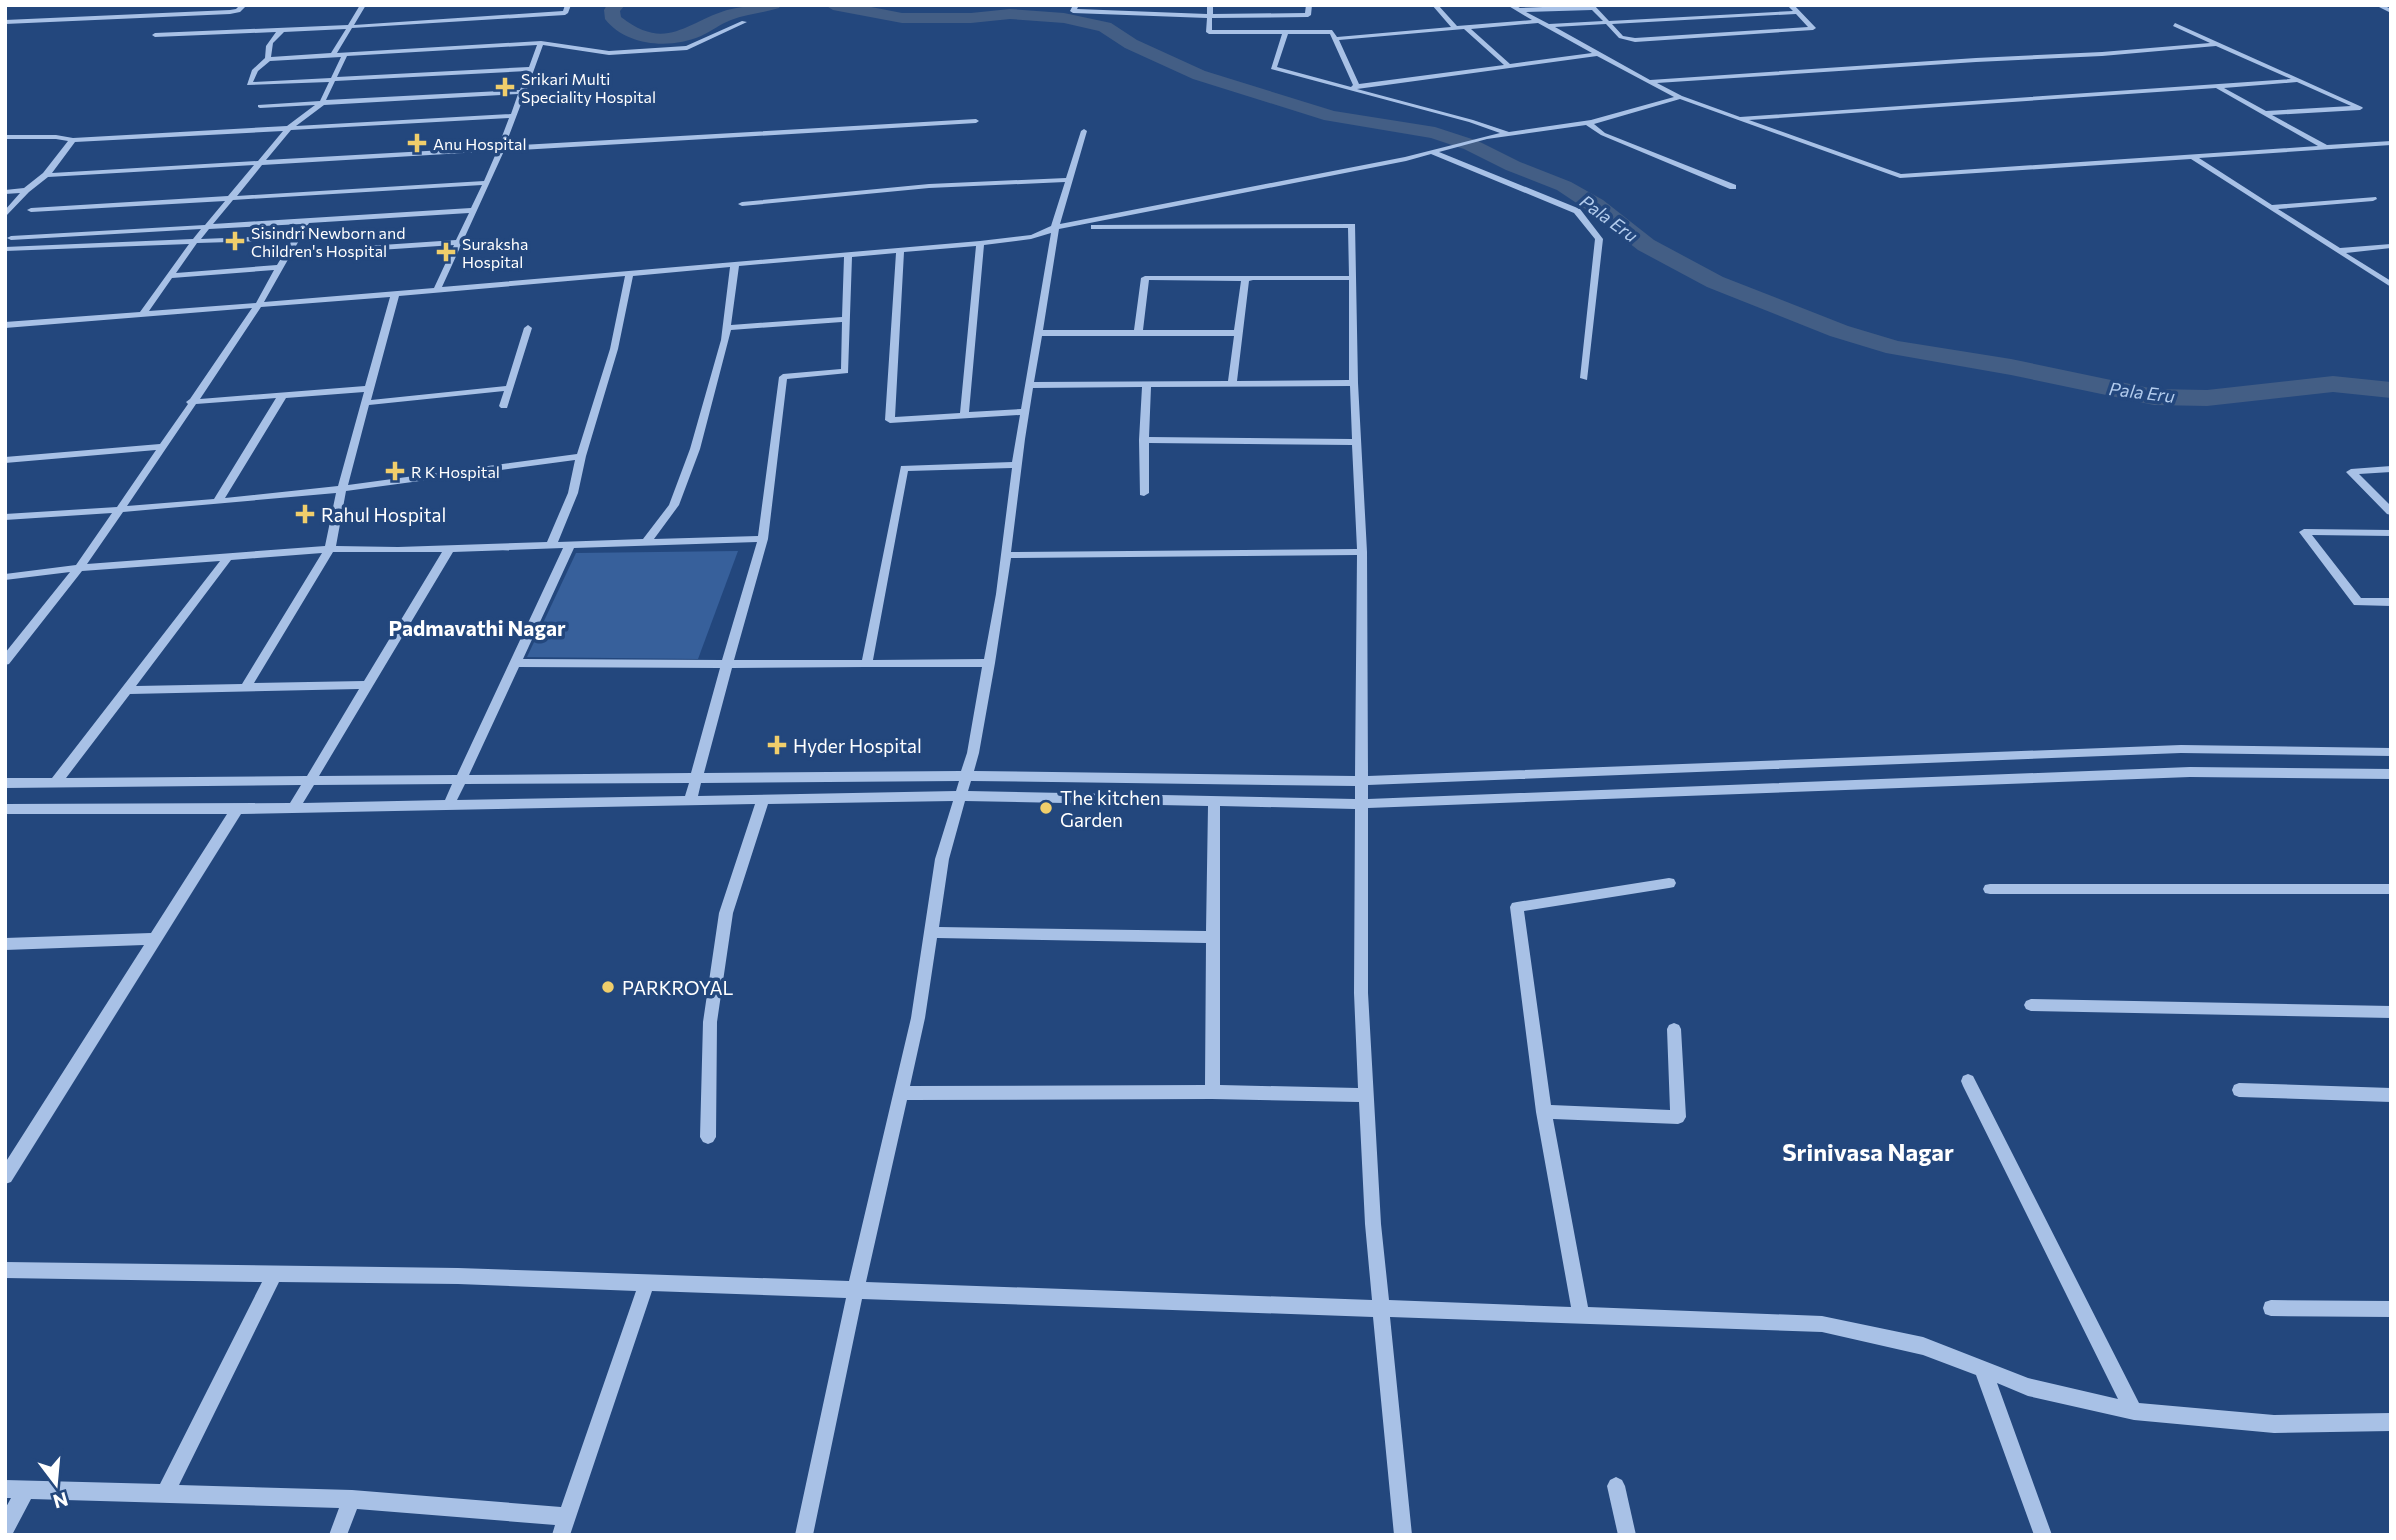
<svg xmlns="http://www.w3.org/2000/svg" width="2396" height="1540" font-family="Commissioner,sans-serif">
<style>
.green{fill:#37609b}
.lines{fill:none;stroke-linecap:round;stroke-linejoin:round}
.river{fill:#435e85;fill-rule:evenodd}
.minor{fill:#a8c1e6;fill-rule:evenodd}
.poi-dot{fill:#f0ce6b;stroke:#23477d;stroke-width:2.5}
.labels{text-anchor:middle;dominant-baseline:central;stroke-width:7;stroke-linejoin:round;paint-order:stroke}
.far-poi-label{font-size:16px;fill:#fff;stroke:#23477d;text-anchor:start}
.far-water-label{font-size:18px;font-style:italic;fill:#b3cced;stroke:#23477d}
.poi-label{font-size:19px;fill:#fff;stroke:#23477d;text-anchor:start}
.neighbourhood-label{font-size:21px;font-weight:bold;fill:#fff;stroke:#23477d}
.near-neighbourhood-label{font-size:24px;font-weight:bold;fill:#fff;stroke:#23477d}
</style>
<rect width="100%" height="100%" fill="#23477d"/>
<polygon class="green" points="738,551 698,659 527,657 576,553"/>
<g class="lines">
<g class="river">
<path d="M607,5H625L620,11L621,17C666,52 685,23 727,10C745,5 762,5 781,5L779,8C763,13 746,14 731,20C720,24 712,31 701,36C671,49 627,47 605,19L604,10Z"/>
<polygon points="825,5 861,5 902,13 971,13 1010,9 1064,13 1111,23 1137,40 1205,71 1334,111 1435,127 1478,141 1520,162 1571,182 1603,200 1654,240 1723,277 1848,326 1898,341 2011,359 2154,389 2207,390 2333,376 2391,382 2391,398 2333,392 2207,406 2154,405 2011,375 1886,353 1830,336 1707,287 1638,250 1587,210 1557,190 1506,170 1464,149 1431,138 1324,120 1193,79 1125,48 1099,31 1064,23 1010,19 971,23 902,23 833,10"/>
</g>
<g class="minor">
<polygon points="240,5 247,5 240,12 230,14 5,24 5,20 230,10 236,9"/>
<path d="M360,5H366L354,25L563,11L565,5H571L568,13L565,15L352,28L337,53L541,41L609,51L686,46L742,21L747,22L687,50L609,55L543,45L523,100L654,94L657,96L654,98L521,104L505,146L976,119L979,121L976,123L504,151L442,287L980,241L1031,235L1051,226L1065,182L929,188L742,206L738,204L742,202L929,184L1066,178L1081,131L1084,129L1087,131L1060,224L1405,157L1500,133L1469,122L1271,69L1282,34H1209L1206,32L1207,18L1073,13L1070,11L1073,5H1079L1077,9L1207,14V5H1213V14L1305,13L1306,5H1312L1311,15L1308,17L1212,18V30H1332L1337,37L1451,27L1432,5H1438L1457,26L1532,20L1507,5H1515L1520,8L1594,5L1609,21L1793,11L1787,5H1794L1816,28L1813,30L1635,42L1619,38L1606,24L1555,27L1650,80L1976,58L2102,52L2210,43L2173,26L2175,23L2362,107L2363,108L2360,110L2272,115L2327,145L2391,141V145L2199,158L2272,205L2376,197L2377,199L2373,201L2278,209L2340,248L2391,244V248L2346,253L2391,281V287L2191,159L1900,178L1680,99L1594,124L1605,133L1736,185V189H1730L1601,135L1586,125L1487,139L1439,152L1580,209L1603,239L1587,380L1580,378L1595,239L1574,213L1431,154L1406,161L1059,229L1043,330H1134L1141,278L1145,276H1349L1348,228L1094,229H1091V225L1355,224L1358,383L1367,552L1368,776L2181,745L2391,748V756L2181,753L1368,785V799L2190,767L2391,769V779L2190,777L1368,808V993L1381,1224L1389,1300L1571,1307L1536,1112L1510,907L1512,903L1517,902L1669,878L1674,879L1676,883L1674,887L1669,888L1524,911L1551,1105L1670,1110L1667,1029L1669,1025L1674,1023L1679,1025L1681,1029L1686,1117L1683,1122L1678,1124L1553,1119L1588,1307L1822,1316L1923,1337L2028,1378L2118,1399L1963,1086L1961,1081L1963,1076L1968,1074L1973,1076L2139,1403L2274,1415L2391,1413V1431L2274,1433L2134,1420L2028,1396L1997,1383L2052,1535H2034L1976,1375L1923,1355L1822,1332L1390,1317L1412,1535H1394L1373,1317L862,1299L813,1535H795L846,1298L652,1291L570,1535H552L555,1525L357,1509L347,1535H329L339,1508L31,1499L12,1535H5V1509L11,1498H5V1480L160,1484L262,1282L5,1278V1262L458,1268L849,1281L911,1018L935,859L953,801L768,804L733,913L717,1022L716,1137L713,1142L708,1144L703,1142L700,1137L703,1022L719,913L755,804L241,814L11,1182L5,1184V1163L144,945L5,950V938L151,933L227,814H5V804L290,803L301,785L5,788V778H52L220,561L82,571L9,664L5,665V653L70,572L5,580V574L76,565L112,513L5,520V514L117,507L156,450L5,463V457L160,444L188,404L186,402L190,399L252,308L5,328V322L140,312L189,244L5,251V247L193,239L201,229L11,240L7,238L11,236L205,225L225,201L31,212L27,210L31,208L228,196L254,165L48,177L29,192L5,217V210L20,193L5,194V190L24,188L43,173L68,141L56,139H5V135H56L73,138L287,126L315,105L260,108L258,107V105L320,101L329,82L247,85L252,70L265,58L266,46L276,32L155,37L152,35L155,33L348,25ZM1592,10L1603,21L1549,24L1526,12ZM1796,14L1808,27L1635,38L1623,36L1612,24ZM1538,23L1592,53L1510,64L1471,29ZM346,29L331,53L271,57L273,43L284,32ZM1464,29L1504,65L1359,84L1339,40ZM1288,34H1330L1353,85L1351,87L1277,67ZM537,45L529,67L337,77L347,56ZM2216,46L2291,79L1740,117L1682,96L1657,83L1976,62L2102,56ZM1597,56L1674,97L1591,120L1509,132L1473,120L1357,89ZM341,57L331,78L253,82L258,71L270,61ZM527,71L520,90L326,100L335,81ZM2297,82L2351,106L2266,111L2224,88ZM2216,88L2318,146L1901,174L1749,120ZM518,94L511,114L296,126L324,105ZM509,118L498,147L266,160L291,130ZM283,131L258,161L52,173L75,142ZM497,151L484,181L237,196L262,165ZM482,185L471,208L213,224L233,200ZM469,213L456,240L293,251L309,223ZM301,224L294,235L201,239L209,229ZM1051,233L1021,409L969,412L984,245L1031,239ZM292,240L277,265L176,273L197,243ZM454,245L434,288L264,302L290,256ZM976,246L960,413L895,417L904,252ZM896,253L885,420L890,423L1020,415L1012,462L901,466L862,660H734L768,539L787,379L848,373L852,257ZM844,257L842,317L731,325L739,266ZM730,267L721,340L690,449L669,505L643,539L558,542L578,493L586,456L618,349L633,276ZM274,270L256,303L149,311L172,278ZM625,276L610,349L577,454L348,485L369,405L504,391L499,406L501,408H507L532,328L528,325L524,328L506,386L371,400L399,296ZM1149,280L1241,281L1234,330H1143ZM1253,280H1349V380L1237,381L1249,281ZM390,297L365,386L200,399L261,307ZM842,322L841,369L783,374L779,377L758,536L654,539L679,505L700,449L731,330ZM1042,336H1234L1228,381L1034,382ZM1350,386L1352,439L1149,437L1151,387ZM1142,387L1139,440L1140,495L1144,496L1149,493V443L1352,445L1357,549L1011,552L1025,439L1033,388ZM364,392L338,486L225,498L286,398ZM276,398L214,499L127,506L196,404ZM575,460L568,493L547,542L398,547L336,546L346,491ZM1012,468L996,594L984,659L873,660L908,471ZM336,493L325,546L87,564L123,512ZM757,542L722,660L523,659L574,548ZM563,548L457,775L319,776L453,552ZM333,552H442L364,681L254,683ZM322,553L242,684L136,686L231,560ZM1357,555L1355,776L974,771L979,753L995,663L1011,558ZM519,667L720,668L691,773L469,775ZM865,667H982L967,753L961,771L704,773L732,668ZM359,689L307,776L66,778L130,694ZM959,781L956,791L698,796L701,783ZM971,781L1355,786V799L968,791ZM689,783L685,796L457,800L465,784ZM452,784L445,800L303,803L314,785ZM965,801L1208,806L1206,931L939,927L949,859ZM1220,806L1355,809L1354,993L1358,1088L1220,1085ZM937,938L1206,943L1205,1085L910,1086L925,1018ZM1212,1099L1359,1102L1365,1224L1372,1300L866,1282L907,1100ZM279,1282L458,1284L636,1291L561,1507L352,1490L179,1485Z"/>
<polygon points="2375,5 2383,5 2391,9 2391,13"/>
<polygon points="2391,466 2391,472 2359,474 2391,506 2391,515 2387,514 2346,472 2351,469"/>
<polygon points="2304,529 2391,530 2391,536 2312,535 2361,598 2391,598 2391,606 2354,605 2299,532"/>
<polygon points="1990,884 2391,884 2391,894 1990,894 1985,893 1983,889 1985,885"/>
<polygon points="2031,999 2391,1006 2391,1018 2031,1011 2026,1009 2024,1005 2026,1001"/>
<polygon points="2239,1083 2391,1088 2391,1102 2239,1097 2234,1095 2232,1090 2234,1085"/>
<polygon points="2271,1300 2391,1301 2391,1317 2271,1316 2265,1314 2263,1308 2265,1302"/>
<polygon points="1616,1477 1622,1480 1625,1486 1636,1535 1618,1535 1607,1486 1610,1480"/>
</g>
</g>
<g class="poi-dot">
<path d="M501.5 76.5h7v7h7v7h-7v7h-7v-7h-7v-7h7z"/>
<path d="M413.5 132.5h7v7h7v7h-7v7h-7v-7h-7v-7h7z"/>
<path d="M231.5 230.5h7v7h7v7h-7v7h-7v-7h-7v-7h7z"/>
<path d="M442.5 241.5h7v7h7v7h-7v7h-7v-7h-7v-7h7z"/>
<path d="M391.5 460.5h7v7h7v7h-7v7h-7v-7h-7v-7h7z"/>
<path d="M301.5 503.5h7v7h7v7h-7v7h-7v-7h-7v-7h7z"/>
<path d="M773.5 734.5h7v7h7v7h-7v7h-7v-7h-7v-7h7z"/>
<circle cx="1046" cy="808" r="7"/>
<circle cx="608" cy="987" r="7"/>
</g>
<g class="labels">
<g class="far-poi-label">
<text x="521" y="78">Srikari Multi<tspan x="521" dy="18">Speciality Hospital</tspan></text>
<text x="433" y="143">Anu Hospital</text>
<text x="251" y="232">Sisindri Newborn and<tspan x="251" dy="18">Children's Hospital</tspan></text>
<text x="462" y="243">Suraksha<tspan x="462" dy="18">Hospital</tspan></text>
<text x="411" y="471">R K Hospital</text>
</g>
<g class="far-water-label">
<text transform="translate(1609 218) rotate(36)">Pala Eru</text>
<text transform="translate(2142 392) rotate(7)">Pala Eru</text>
</g>
<g class="poi-label">
<text x="321" y="514">Rahul Hospital</text>
<text x="793" y="745">Hyder Hospital</text>
<text x="1060" y="797">The kitchen<tspan x="1060" dy="22">Garden</tspan></text>
<text x="622" y="987">PARKROYAL</text>
</g>
<g class="neighbourhood-label">
<text x="477" y="627">Padmavathi Nagar</text>
</g>
<g class="near-neighbourhood-label">
<text x="1868" y="1151">Srinivasa Nagar</text>
</g>
</g>
<rect width="2396" height="1540" fill="none" stroke="#ffffff" stroke-width="14"/>
<g transform="translate(56 1484) rotate(164)" stroke="#23477d" stroke-width="5" paint-order="stroke">
<path d="M0-5L12 26L0 18L-12 26Z" fill="#ffffff"/>
<text y="-10" font-size="19" font-weight="bold" text-anchor="middle" fill="#ffffff">N</text>
</g>
</svg>
